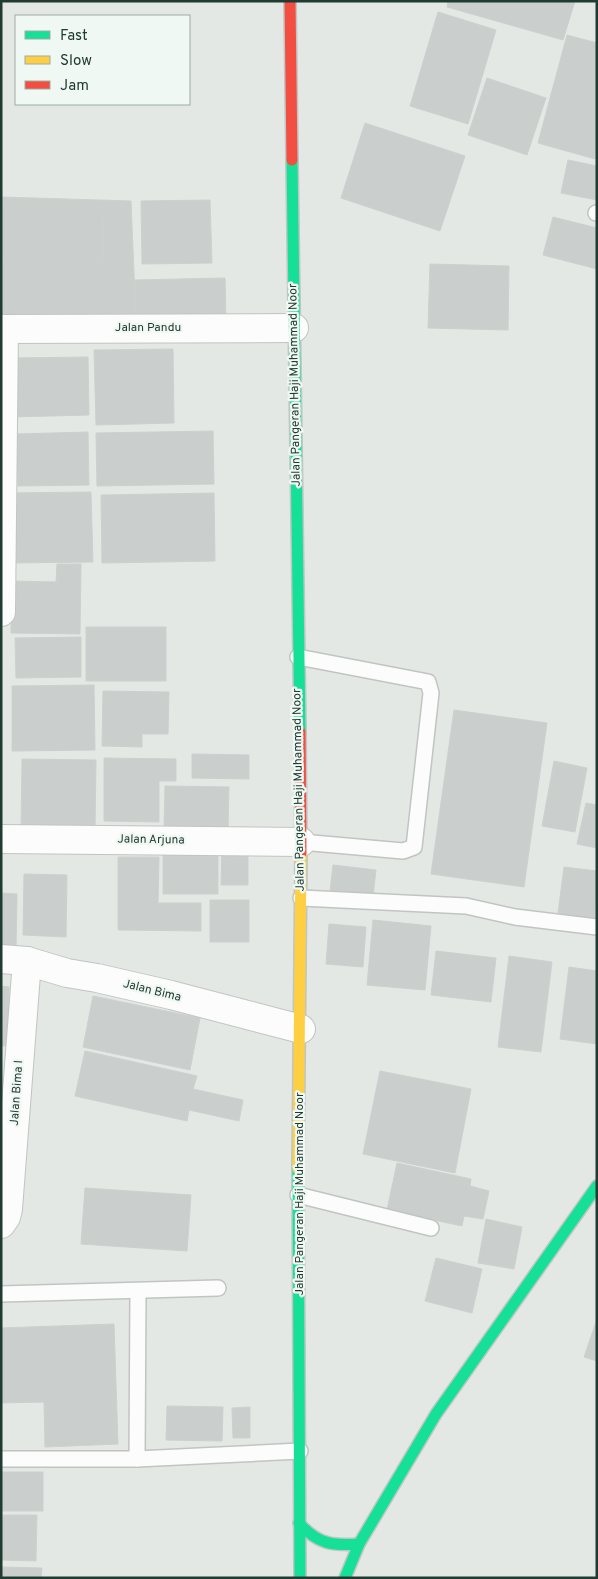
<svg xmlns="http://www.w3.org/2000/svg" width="598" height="1579" font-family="Overpass,sans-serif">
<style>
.building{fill:#cacfcd;stroke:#ccd1ce}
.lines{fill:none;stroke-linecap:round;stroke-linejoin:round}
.lane-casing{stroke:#c0c5c2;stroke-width:18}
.street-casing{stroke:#c0c5c2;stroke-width:30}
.fast-casing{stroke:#bfc6c3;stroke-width:14}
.slow-casing{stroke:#bfc6c3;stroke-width:14}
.jam-casing{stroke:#bfc6c3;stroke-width:14}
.lane{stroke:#fbfcfb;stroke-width:15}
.street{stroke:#fbfcfb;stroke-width:28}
.fast{stroke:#16e098;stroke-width:11}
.slow{stroke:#ffcf43;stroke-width:11}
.jam{stroke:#f24e42;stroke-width:11}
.labels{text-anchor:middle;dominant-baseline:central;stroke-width:4.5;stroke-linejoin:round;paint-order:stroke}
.street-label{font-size:12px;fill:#213b32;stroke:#f0f8f4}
</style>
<rect width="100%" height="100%" fill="#e3e8e5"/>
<g class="building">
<polygon points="448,1 575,1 563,40 447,7"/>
<polygon points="438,12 496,30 468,124 410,106"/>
<polygon points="567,35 597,43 597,151 595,159 538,143"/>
<polygon points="487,78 546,98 527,155 468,135"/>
<polygon points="365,123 465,156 440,231 341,198"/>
<polygon points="568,160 597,166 597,200 561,193"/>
<polygon points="1,197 131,201 136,322 1,323"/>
<polygon points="210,200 212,263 142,264 141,201"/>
<polygon points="1,207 104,208 103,261 1,259"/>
<polygon points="553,217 597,228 597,269 543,255"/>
<polygon points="126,260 127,322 73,323 72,261"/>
<polygon points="430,264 509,266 508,330 428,328"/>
<polygon points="225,278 226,320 136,322 135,280"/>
<polygon points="66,281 67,323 15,324 14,282"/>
<polygon points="173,349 174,423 96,425 94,350"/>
<polygon points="88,357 89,415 11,417 10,358"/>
<polygon points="213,431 214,484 97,486 96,433"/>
<polygon points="88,432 89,485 18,486 17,434"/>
<polygon points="91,492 93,562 7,563 6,493"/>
<polygon points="214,493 215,561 102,563 101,495"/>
<polygon points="57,564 81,564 80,634 11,633 11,581 56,582"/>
<rect x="86" y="627" width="80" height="54"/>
<polygon points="81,637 81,677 16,678 15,638"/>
<polygon points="94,685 95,750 12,751 12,686"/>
<polygon points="103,691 169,692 168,734 142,734 142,747 102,746"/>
<polygon points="454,710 547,723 524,887 431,874"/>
<polygon points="192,754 249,755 249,779 192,778"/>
<polygon points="104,758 176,759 176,781 159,781 159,822 104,821"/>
<polygon points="22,759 96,760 95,832 21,831"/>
<polygon points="554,761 587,768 575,832 542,826"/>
<polygon points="165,786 229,787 228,829 164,828"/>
<polygon points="586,803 597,805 597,848 577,844"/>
<polygon points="222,848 248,848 248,885 221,885"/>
<rect x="163" y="851" width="55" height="43"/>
<polygon points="118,857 159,857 158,903 201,903 201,931 118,930"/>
<polygon points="333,865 376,870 373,896 330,891"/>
<polygon points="564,867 597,871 595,919 558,913"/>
<polygon points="24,874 67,875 66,937 23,935"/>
<polygon points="1,893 17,894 16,952 1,952"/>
<rect x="210" y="900" width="39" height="42"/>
<polygon points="373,920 431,926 425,990 367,985"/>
<polygon points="329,924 366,927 363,967 326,964"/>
<polygon points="436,951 496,958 491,1002 431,995"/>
<polygon points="509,956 552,962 541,1052 498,1047"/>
<polygon points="569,967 597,971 597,1044 560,1039"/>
<polygon points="1,986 9,987 8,1046 1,1046"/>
<polygon points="93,996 200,1018 190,1070 83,1047"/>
<polygon points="85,1051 197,1076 193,1089 243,1100 239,1121 189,1110 187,1121 75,1096"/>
<polygon points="380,1071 471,1089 455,1173 363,1154"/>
<polygon points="397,1163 471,1179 470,1186 489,1191 483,1219 464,1216 462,1226 387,1210"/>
<polygon points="85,1188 191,1195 187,1251 81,1244"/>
<polygon points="486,1219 522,1227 514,1269 478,1263"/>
<polygon points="436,1258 482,1269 472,1313 425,1301"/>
<polygon points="597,1319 597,1361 584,1357"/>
<polygon points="114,1324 118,1444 45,1447 44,1402 1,1403 1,1328"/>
<polygon points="167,1406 223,1407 222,1441 166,1440"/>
<polygon points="250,1407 250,1438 233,1438 232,1408"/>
<rect x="1" y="1472" width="42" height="39"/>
<polygon points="1,1515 37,1515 36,1561 1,1560"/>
<polygon points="1,1567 42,1568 41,1578 1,1578"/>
</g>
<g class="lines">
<defs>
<g id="lane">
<polyline points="596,213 597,213"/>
<polyline points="298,657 423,681 428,682 431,693 414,847 403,851 301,842"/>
<polyline points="301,898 466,906 515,917 597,927"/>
<polyline points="298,1195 431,1228"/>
<polyline points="1,1294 218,1288"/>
<polyline points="1,1459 137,1459 300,1451"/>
<polyline points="137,1459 138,1291"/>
</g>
<g id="street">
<polyline points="1,329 294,328"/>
<polyline points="1,612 4,329"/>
<polyline points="1,839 301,842"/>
<polyline points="1,959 27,961 67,973 97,978 171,995 301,1029"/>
<polyline points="1,1224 6,1217 8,1209 27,961"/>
</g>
<g id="fast">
<polyline points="292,160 300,732"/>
<polyline points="298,1169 300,1578"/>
<path d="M299,1523C317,1544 333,1546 359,1544"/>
<polyline points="345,1578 359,1544 436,1414 597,1186"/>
</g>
<polyline id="slow" points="298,1169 301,853"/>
<g id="jam">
<polyline points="290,1 292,160"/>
<polyline points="300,732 301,853"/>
</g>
</defs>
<use href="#lane" class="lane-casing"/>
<use href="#street" class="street-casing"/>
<use href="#fast" class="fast-casing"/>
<use href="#slow" class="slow-casing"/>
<use href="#jam" class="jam-casing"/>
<use href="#lane" class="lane"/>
<use href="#street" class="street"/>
<use href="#fast" class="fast"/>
<use href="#slow" class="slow"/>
<use href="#jam" class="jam"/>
</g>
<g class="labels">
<g class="street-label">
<text x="148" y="328">Jalan Pandu</text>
<text transform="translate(295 385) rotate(-91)">Jalan Pangeran Haji Muhammad Noor</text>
<text transform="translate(299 790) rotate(-91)">Jalan Pangeran Haji Muhammad Noor</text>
<text transform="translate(151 840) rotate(1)">Jalan Arjuna</text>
<text transform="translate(152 991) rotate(14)">Jalan Bima</text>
<text transform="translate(17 1093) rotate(-86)">Jalan Bima I</text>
<text transform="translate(300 1194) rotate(-90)">Jalan Pangeran Haji Muhammad Noor</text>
</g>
</g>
<rect width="598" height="1579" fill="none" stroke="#213b32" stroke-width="5"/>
<rect x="15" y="15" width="175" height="90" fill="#f0f8f4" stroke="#9daca6"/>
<rect x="25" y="31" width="25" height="8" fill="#16e098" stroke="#9daca6"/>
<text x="60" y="40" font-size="15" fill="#213b32">Fast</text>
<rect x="25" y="56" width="25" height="8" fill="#ffcf43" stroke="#9daca6"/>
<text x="60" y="65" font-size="15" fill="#213b32">Slow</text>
<rect x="25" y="81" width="25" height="8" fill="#f24e42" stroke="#9daca6"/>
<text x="60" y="90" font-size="15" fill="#213b32">Jam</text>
</svg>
